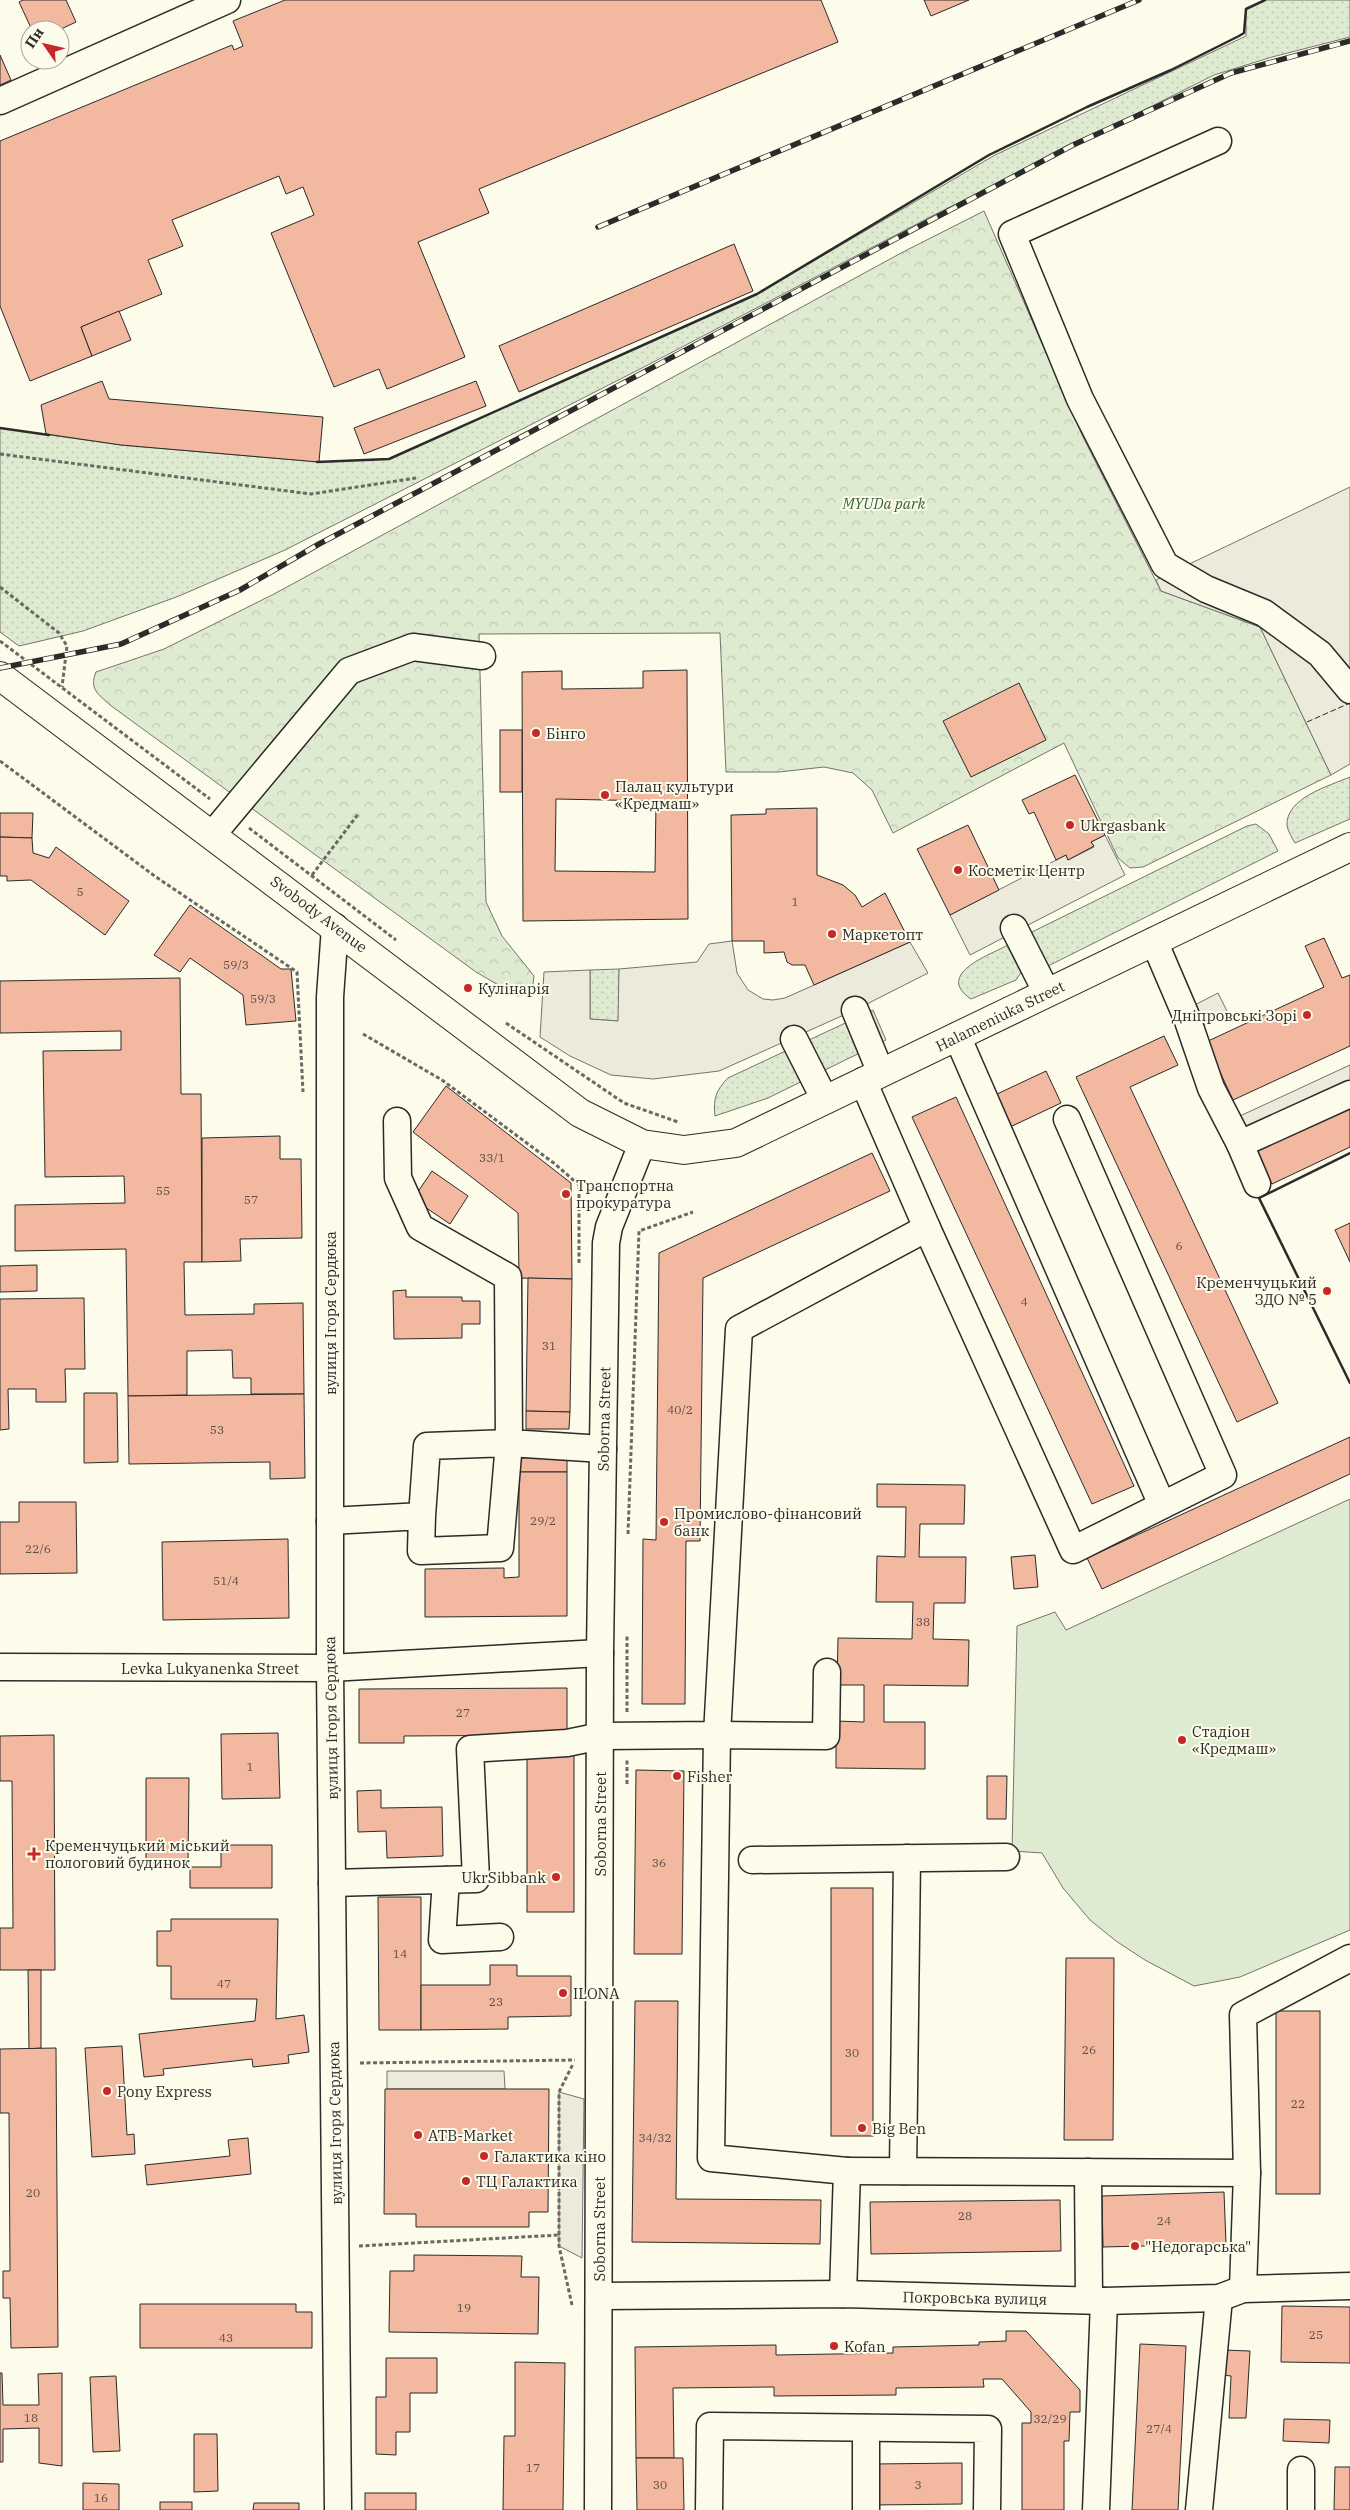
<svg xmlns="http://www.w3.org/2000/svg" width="1350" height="2510" font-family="'IBM Plex Serif',serif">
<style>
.grass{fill:url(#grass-dots);stroke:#74746e}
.park{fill:url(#park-crowns);stroke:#74746e}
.pitch{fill:#deebd1;stroke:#74746e}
.parking{fill:#eceadb;stroke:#74746e}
.building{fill:#f2b8a0;stroke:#2b2b2b;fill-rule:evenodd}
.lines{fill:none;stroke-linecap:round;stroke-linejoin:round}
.minor-casing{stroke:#2b2b2b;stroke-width:29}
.highway-casing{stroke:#2b2b2b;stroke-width:30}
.path{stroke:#6a6964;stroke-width:3;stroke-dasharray:4 2.5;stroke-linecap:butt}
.minor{stroke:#fdfbea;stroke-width:26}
.highway{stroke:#fdfbea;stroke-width:28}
.rail-casing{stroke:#2b2b2b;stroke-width:5.5}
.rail{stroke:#fdfbea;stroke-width:4;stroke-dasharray:11;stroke-linecap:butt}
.fence{stroke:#2b2b2b;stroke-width:1;stroke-dasharray:6 2.5;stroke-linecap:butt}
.wall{stroke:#2b2b2b;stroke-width:2.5}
.poi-dot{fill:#c62828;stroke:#fdfbea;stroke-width:2}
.labels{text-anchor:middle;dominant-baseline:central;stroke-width:4;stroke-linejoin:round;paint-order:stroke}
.number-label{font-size:12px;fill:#5d4e48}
.park-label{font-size:15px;font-style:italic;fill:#34623c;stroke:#fdfbea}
.poi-label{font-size:15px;fill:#2b2b2b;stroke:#fdfbea;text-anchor:start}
.street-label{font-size:15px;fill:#2b2b2b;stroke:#fdfbea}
</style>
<defs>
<pattern id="grass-dots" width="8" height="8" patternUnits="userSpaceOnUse" patternTransform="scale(1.25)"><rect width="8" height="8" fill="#deebd1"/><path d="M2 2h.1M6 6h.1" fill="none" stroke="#bfcab4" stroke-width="1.8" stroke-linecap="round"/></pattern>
<pattern id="park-crowns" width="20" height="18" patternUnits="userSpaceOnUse" patternTransform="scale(1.25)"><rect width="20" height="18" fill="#deebd1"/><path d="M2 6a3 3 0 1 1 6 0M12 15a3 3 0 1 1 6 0" fill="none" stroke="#bfcab4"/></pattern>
</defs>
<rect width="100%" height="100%" fill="#fdfbea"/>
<g class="grass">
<polygon points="1266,0 1350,0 1350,37 1272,57 1214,75 932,216 642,368 285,550 179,596 83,631 19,646 0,632 0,428 121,445 319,462 389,459 757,294 995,155 1246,36 1246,9"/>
<path d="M1350,777V819L1295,843C1292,838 1288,831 1287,826C1285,798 1329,786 1350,777Z"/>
<polygon points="1256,824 1269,834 1278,851 1046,967 1028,940 1032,932 1247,826"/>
<path d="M1008,945L1025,966L1016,980L971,999C934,974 990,955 1008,945Z"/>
<polygon points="619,969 619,1021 590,1019 590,970"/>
<path d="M873,1010L886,1040L768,1098L715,1116C713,1099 716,1090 728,1078Z"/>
</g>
<path class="park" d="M984,211L1083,437L1161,591L1260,627L1331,775L1143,867L1130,868L1118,858L1064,743L893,833L872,790L853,773L824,767L779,772H726L720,633L479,634L486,902L502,936L534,976L532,993L517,996L476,972L110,705C98,694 89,689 96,672L164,649L274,594L903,252Z"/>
<polygon class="pitch" points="1350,1499 1350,1930 1240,1977 1194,1986 1145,1960 1116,1941 1090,1920 1063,1888 1042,1853 1012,1851 1017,1626 1055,1612 1066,1630"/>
<g class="parking">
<polygon points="1350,487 1350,764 1331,775 1260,627 1161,591 1156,580"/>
<polygon points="1105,835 1125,875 970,955 950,915 1066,855 1068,860 1094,847 1091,842"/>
<polygon points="732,941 737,973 748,990 763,999 773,1000 785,998 910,942 928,973 855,1010 719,1071 653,1079 611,1075 570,1056 540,1037 544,972 590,970 590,1019 618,1021 619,969 697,962 709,944"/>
<polygon points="1218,993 1228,1013 1197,1029 1187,1009"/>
<polygon points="1350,1065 1350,1103 1254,1146 1240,1116"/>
<polygon points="387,2071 504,2071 505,2089 387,2089"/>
<polygon points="559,2092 584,2099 582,2258 559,2246"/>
</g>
<g class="building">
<polygon points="23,0 66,0 76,22 59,30 32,30 19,2"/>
<polygon points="285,0 821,0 838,42 479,189 489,213 418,242 465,357 387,389 379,369 334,387 271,233 314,215 303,187 286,194 279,176 172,220 183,246 148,260 162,294 81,327 92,356 30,381 0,306 0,141 232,45 234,50 243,46 233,21"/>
<polygon points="924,0 969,0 931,16"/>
<polygon points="0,55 11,80 0,85"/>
<polygon points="734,244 753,291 519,392 499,346"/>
<polygon points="119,311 131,340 92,356 81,327"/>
<polygon points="102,381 109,399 323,417 319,462 121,445 46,434 41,405"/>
<polygon points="476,381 486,406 364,454 354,428"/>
<path d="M687,670L688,919L523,921L522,672L562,671V689L643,688V671ZM556,799L656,801L655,872L555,871Z"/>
<polygon points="1019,683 1046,740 971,777 943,721"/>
<rect x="500" y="730" width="22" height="62"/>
<polygon points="1075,775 1105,835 1091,842 1094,846 1068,860 1066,855 1056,860 1034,812 1029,814 1022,800"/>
<polygon points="817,808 817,875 843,885 855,895 862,907 885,893 910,942 814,985 805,965 792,965 787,962 784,952 764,953 764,941 732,941 731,815 766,814 766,809"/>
<polygon points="0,813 33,813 32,838 0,837"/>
<polygon points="968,825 999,890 950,915 917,849"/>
<polygon points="0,837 32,838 33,853 49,858 56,847 129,901 105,935 31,880 7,881 7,876 0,876"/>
<polygon points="190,905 281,969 291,969 296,1021 246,1025 243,995 190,958 180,972 154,955"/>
<polygon points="1324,938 1342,978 1350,975 1350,1046 1233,1100 1206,1042 1324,987 1305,946"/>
<polygon points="180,978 181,1094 201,1094 202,1262 184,1262 185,1315 254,1314 254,1304 303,1303 304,1394 251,1394 251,1378 233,1378 232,1350 187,1351 187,1395 128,1396 126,1249 15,1251 15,1205 125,1203 124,1176 45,1177 43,1051 121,1050 121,1031 0,1033 0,981"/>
<polygon points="1164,1036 1178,1065 1130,1087 1278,1403 1237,1422 1076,1077"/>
<polygon points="1046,1071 1061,1103 1010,1127 995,1095"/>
<polygon points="446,1086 571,1183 572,1279 519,1278 518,1213 413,1132"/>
<polygon points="956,1097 1134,1486 1092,1504 912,1117"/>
<polygon points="1350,1103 1350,1147 1272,1184 1254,1146"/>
<polygon points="280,1136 280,1159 301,1159 302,1238 240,1239 241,1261 202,1262 202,1138"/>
<polygon points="872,1153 890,1191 703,1278 700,1541 686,1541 685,1704 642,1704 643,1539 656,1540 659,1253"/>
<polygon points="432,1171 468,1196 450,1224 413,1199"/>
<polygon points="1350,1223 1350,1262 1335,1230"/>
<polygon points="37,1265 37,1291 0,1292 0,1266"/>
<polygon points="528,1278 572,1279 570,1412 526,1411"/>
<polygon points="406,1290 406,1297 462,1297 462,1301 480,1301 480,1324 462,1324 462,1338 394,1339 393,1291"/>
<polygon points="84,1298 85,1369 65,1369 66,1402 36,1402 36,1389 8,1389 9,1429 0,1430 0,1299"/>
<polygon points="84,1393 117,1393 118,1462 84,1463"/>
<polygon points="304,1394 305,1478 270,1479 270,1462 129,1464 128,1396"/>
<polygon points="526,1411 570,1412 569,1429 526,1429"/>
<polygon points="1350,1437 1350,1474 1102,1589 1087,1558"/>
<polygon points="567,1457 567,1472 519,1472 519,1458"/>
<polygon points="519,1472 567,1472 567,1616 425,1617 425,1569 504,1568 504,1578 519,1577"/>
<polygon points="877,1484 965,1485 964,1524 920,1524 919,1557 966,1557 965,1603 934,1603 933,1639 969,1640 968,1686 884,1685 884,1722 925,1722 925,1769 836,1768 836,1721 864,1722 864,1685 837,1685 838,1638 912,1639 913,1602 876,1602 877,1556 905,1557 906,1507 877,1507"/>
<polygon points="19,1502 76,1502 77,1573 0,1574 0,1522 19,1522"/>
<polygon points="288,1539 289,1618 163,1620 162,1542"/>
<polygon points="1035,1555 1038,1587 1014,1589 1011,1557"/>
<polygon points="567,1688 567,1735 404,1736 404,1743 359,1743 359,1689"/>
<polygon points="278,1733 280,1798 222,1799 221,1734"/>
<polygon points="54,1735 55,1970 0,1970 0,1928 13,1928 12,1781 0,1781 0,1736"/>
<rect x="527" y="1752" width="47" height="160"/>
<polygon points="636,1770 684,1771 682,1954 634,1954"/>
<polygon points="987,1776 1007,1776 1006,1819 987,1819"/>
<polygon points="146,1778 189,1778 188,1864 146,1864"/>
<polygon points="381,1790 381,1808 442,1807 443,1856 387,1858 386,1831 358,1832 357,1791"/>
<polygon points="221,1845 272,1845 272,1888 190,1888 190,1867 221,1867"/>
<rect x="831" y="1888" width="42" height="248"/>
<polygon points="378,1897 421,1897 421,2030 379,2030"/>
<polygon points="171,1919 278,1919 276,2019 304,2015 309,2052 288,2055 289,2063 253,2067 252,2059 163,2069 164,2075 144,2077 139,2034 255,2021 257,1999 171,1999 171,1966 157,1966 157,1931 171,1931"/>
<polygon points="1066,1958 1114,1958 1113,2140 1064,2140"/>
<polygon points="490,1965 517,1965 517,1976 571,1976 571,2016 508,2017 508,2029 421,2030 421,1985 490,1985"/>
<polygon points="28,1970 41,1970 41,2048 29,2049"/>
<polygon points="635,2001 678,2001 676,2199 821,2200 820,2244 632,2242"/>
<rect x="1276" y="2011" width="44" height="183"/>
<polygon points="122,2046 127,2135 134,2134 135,2154 92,2157 85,2048"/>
<polygon points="56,2048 58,2347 11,2348 10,2298 3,2298 3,2271 10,2271 9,2113 0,2113 0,2049"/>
<polygon points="385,2089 549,2089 548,2212 529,2212 529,2227 416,2227 416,2214 384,2214"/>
<polygon points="248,2138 251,2174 147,2185 145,2165 230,2156 228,2140"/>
<polygon points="1224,2192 1226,2244 1103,2247 1102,2196"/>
<polygon points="1060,2200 1061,2251 871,2254 870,2202"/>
<polygon points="414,2255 522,2256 521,2277 539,2277 538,2334 389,2332 390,2271 414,2271"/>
<polygon points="140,2304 296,2304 296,2312 312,2312 312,2348 140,2348"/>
<polygon points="1282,2306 1350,2307 1350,2363 1281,2362"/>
<polygon points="1006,2331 1026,2331 1080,2390 1080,2412 1070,2412 1069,2441 1064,2441 1064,2510 1022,2510 1022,2423 1031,2423 1031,2412 1002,2379 983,2379 984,2387 896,2388 896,2395 774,2396 774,2387 673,2388 674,2458 636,2458 635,2347 776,2345 776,2355 893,2353 893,2347 979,2345 979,2342 1006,2341"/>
<polygon points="1140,2344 1186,2346 1178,2510 1132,2510"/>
<polygon points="1224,2350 1250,2351 1246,2418 1229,2418 1231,2376 1223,2375"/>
<polygon points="386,2358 437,2358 437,2393 410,2393 410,2432 396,2432 396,2455 376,2454 376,2397 386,2397"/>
<polygon points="515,2362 565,2363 563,2510 503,2510 504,2436 515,2436"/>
<polygon points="0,2373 2,2373 3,2405 39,2405 38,2374 62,2373 62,2466 39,2463 39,2428 3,2429 3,2462 0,2462"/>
<polygon points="116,2376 120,2451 93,2452 90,2377"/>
<polygon points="1284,2419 1330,2420 1329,2443 1283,2441"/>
<polygon points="194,2434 217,2434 218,2491 194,2492"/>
<polygon points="636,2458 683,2458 684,2510 637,2510"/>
<polygon points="962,2463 962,2504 873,2505 873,2464"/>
<polygon points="1335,2467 1350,2467 1350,2510 1334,2510"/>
<polygon points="83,2483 119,2484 119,2510 83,2510"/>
<rect x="365" y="2493" width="51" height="17"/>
<rect x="160" y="2502" width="32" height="8"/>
<polygon points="254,2503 299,2503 299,2510 253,2510"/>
</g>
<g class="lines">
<defs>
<g id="minor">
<polyline points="0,101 227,0"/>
<polyline points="1218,141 1012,234 1080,399 1165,565 1206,589 1264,613 1320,654 1350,690"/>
<polyline points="212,835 349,671 413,647 482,656"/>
<polyline points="335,927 330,997 330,1668 338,2510"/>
<polyline points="1014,928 1047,993"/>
<polyline points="1154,941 1187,1018 1211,1088 1240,1144 1257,1184"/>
<polyline points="855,1010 881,1073"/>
<polyline points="957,1036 1162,1505"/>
<polyline points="794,1039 825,1100"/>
<polyline points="863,1081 927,1228"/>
<polyline points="397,1121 398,1178 420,1227 508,1277 509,1443 603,1449"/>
<polyline points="1240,1144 1350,1094"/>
<polyline points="330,1521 422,1516 421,1551 500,1548 509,1443 427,1446 422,1516"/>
<polyline points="0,1667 330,1668 600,1653"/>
<polyline points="827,1672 826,1736 717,1735 711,2158 847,2171 843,2294"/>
<polyline points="752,1860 1006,1857"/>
<polyline points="446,1880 442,1940 500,1937"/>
<polyline points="332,1883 476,1879 470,1749 567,1743 601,1736 717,1735 739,1329 927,1228 1073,1550 1223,1475 1067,1119"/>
<polyline points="847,2171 1247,2173 1243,2289"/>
<polyline points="903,2171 907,1858"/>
<polyline points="1088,2172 1089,2300"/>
<polyline points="1247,2173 1243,2015 1350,1958"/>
<polyline points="599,2296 843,2294 1104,2301 1219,2298 1243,2289 1350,2286"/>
<polyline points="866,2428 866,2510"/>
<polyline points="1301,2470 1301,2510"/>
<polyline points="598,2510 600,1653 606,1243 609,1227 642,1144"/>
<polyline points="709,2510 710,2426 988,2429 987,2510"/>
<polyline points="1096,2510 1104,2301"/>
<polyline points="1199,2510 1219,2298"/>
</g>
<polyline id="highway" points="0,676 580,1113 642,1144 684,1150 736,1143 1350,847"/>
</defs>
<use href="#minor" class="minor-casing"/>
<use href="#highway" class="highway-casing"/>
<g class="path">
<polyline points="0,454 311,494 416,478"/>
<polyline points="0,587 59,633 67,646 62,687"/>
<polyline points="0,641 210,799"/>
<polyline points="0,761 156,877 297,972 303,1092"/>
<polyline points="249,828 396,940"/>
<polyline points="312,875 359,813"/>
<polyline points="506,1023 624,1103 678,1122"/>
<polyline points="363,1034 442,1080 555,1164 579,1185 579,1265"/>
<polyline points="628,1534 639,1231 693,1212"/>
<polyline points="627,1712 627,1635"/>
<polyline points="627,1784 627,1760"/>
<polyline points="360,2063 575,2060"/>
<polyline points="359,2246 559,2235"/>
<polyline points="572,2305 559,2246 559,2092 573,2064"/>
</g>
<use href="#minor" class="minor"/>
<use href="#highway" class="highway"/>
<defs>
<g id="rail">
<polyline points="598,227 1139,0"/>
<polyline points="0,668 121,644 240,590 319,544 1073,145 1231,73 1350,41"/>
</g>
</defs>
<use href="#rail" class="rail-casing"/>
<use href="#rail" class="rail"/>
<polyline class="fence" points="1307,722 1350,703"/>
<g class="wall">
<polyline points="0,428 49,435"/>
<polyline points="317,462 389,459 757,294 989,155 1087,107 1171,70 1239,36 1244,33 1246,9 1265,0"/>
<polyline points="1350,1153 1259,1198 1350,1383"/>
</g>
</g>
<g class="poi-dot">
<circle cx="536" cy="733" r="5"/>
<circle cx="605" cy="795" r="5"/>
<circle cx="1070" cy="825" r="5"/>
<circle cx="958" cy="870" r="5"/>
<circle cx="832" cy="934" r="5"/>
<circle cx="468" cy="988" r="5"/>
<circle cx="1307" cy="1015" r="5"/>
<circle cx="566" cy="1194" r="5"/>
<circle cx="1327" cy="1291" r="5"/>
<circle cx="664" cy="1522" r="5"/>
<circle cx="1182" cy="1740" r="5"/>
<circle cx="677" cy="1776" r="5"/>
<path d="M31.5 1846.5h5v5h5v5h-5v5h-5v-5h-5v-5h5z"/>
<circle cx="556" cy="1877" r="5"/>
<circle cx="563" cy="1993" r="5"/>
<circle cx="107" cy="2091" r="5"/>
<circle cx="862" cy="2128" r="5"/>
<circle cx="418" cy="2135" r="5"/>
<circle cx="484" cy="2156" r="5"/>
<circle cx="466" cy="2181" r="5"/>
<circle cx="1135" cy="2246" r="5"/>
<circle cx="834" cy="2346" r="5"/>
</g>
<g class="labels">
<g class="number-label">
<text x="80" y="891">5</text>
<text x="795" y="901">1</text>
<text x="236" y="964">59/3</text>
<text x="263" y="998">59/3</text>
<text x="492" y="1157">33/1</text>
<text x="163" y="1190">55</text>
<text x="251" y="1199">57</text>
<text x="1179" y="1245">6</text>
<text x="1024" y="1301">4</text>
<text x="549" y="1345">31</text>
<text x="680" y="1409">40/2</text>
<text x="217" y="1429">53</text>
<text x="543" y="1520">29/2</text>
<text x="38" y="1548">22/6</text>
<text x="226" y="1580">51/4</text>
<text x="923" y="1621">38</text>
<text x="463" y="1712">27</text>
<text x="250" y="1766">1</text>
<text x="659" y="1862">36</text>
<text x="400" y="1953">14</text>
<text x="224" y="1983">47</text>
<text x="496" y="2001">23</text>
<text x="1089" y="2049">26</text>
<text x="852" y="2052">30</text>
<text x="1298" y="2103">22</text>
<text x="655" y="2137">34/32</text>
<text x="33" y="2192">20</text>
<text x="965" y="2215">28</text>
<text x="1164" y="2220">24</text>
<text x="464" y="2307">19</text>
<text x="1316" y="2334">25</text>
<text x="226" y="2337">43</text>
<text x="31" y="2417">18</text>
<text x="1050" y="2418">32/29</text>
<text x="1159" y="2428">27/4</text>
<text x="533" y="2467">17</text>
<text x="660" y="2484">30</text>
<text x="918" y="2484">3</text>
<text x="101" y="2497">16</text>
</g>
<g class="park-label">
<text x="884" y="503">MYUDa park</text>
</g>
<g class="poi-label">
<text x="546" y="733">Бінго</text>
<text x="615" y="786">Палац культури<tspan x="615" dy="17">«Кредмаш»</tspan></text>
<text x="1080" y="825">Ukrgasbank</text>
<text x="968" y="870">Косметік Центр</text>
<text x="842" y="934">Маркетопт</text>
<text x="478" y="988">Кулінарія</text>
<text x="1297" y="1015" text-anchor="end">Дніпровські Зорі</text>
<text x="576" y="1185">Транспортна<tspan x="576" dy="17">прокуратура</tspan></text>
<text x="1317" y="1282" text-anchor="end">Кременчуцький<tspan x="1317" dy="17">ЗДО № 5</tspan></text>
<text x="674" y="1513">Промислово-фінансовий<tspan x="674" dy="17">банк</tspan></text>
<text x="1192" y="1731">Стадіон<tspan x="1192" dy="17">«Кредмаш»</tspan></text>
<text x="687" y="1776">Fisher</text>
<text x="45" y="1845">Кременчуцький міський<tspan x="45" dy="17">пологовий будинок</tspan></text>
<text x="546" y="1877" text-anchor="end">UkrSibbank</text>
<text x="573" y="1993">ILONA</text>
<text x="117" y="2091">Pony Express</text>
<text x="872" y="2128">Big Ben</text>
<text x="428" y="2135">ATB-Market</text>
<text x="494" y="2156">Галактика кіно</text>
<text x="476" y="2181">ТЦ Галактика</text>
<text x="1145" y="2246">"Недогарська"</text>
<text x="844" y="2346">Kofan</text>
</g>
<g class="street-label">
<text transform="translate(319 914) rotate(37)">Svobody Avenue</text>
<text transform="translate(1000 1016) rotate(-26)">Halameniuka Street</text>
<text transform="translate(330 1313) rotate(-90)">вулиця Ігоря Сердюка</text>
<text transform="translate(604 1419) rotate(-89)">Soborna Street</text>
<text x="210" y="1668">Levka Lukyanenka Street</text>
<text transform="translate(331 1718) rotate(-91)">вулиця Ігоря Сердюка</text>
<text transform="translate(600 1824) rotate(-90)">Soborna Street</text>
<text transform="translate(335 2123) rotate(-91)">вулиця Ігоря Сердюка</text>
<text transform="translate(599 2229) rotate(-90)">Soborna Street</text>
<text transform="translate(975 2298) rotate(1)">Покровська вулиця</text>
</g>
</g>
<g transform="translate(45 45) rotate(304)"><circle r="24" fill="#fdfbea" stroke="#a9a89e"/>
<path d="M0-4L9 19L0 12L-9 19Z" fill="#c62828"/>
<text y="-8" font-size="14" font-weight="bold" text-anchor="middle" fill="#2b2b2b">Пн</text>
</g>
</svg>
